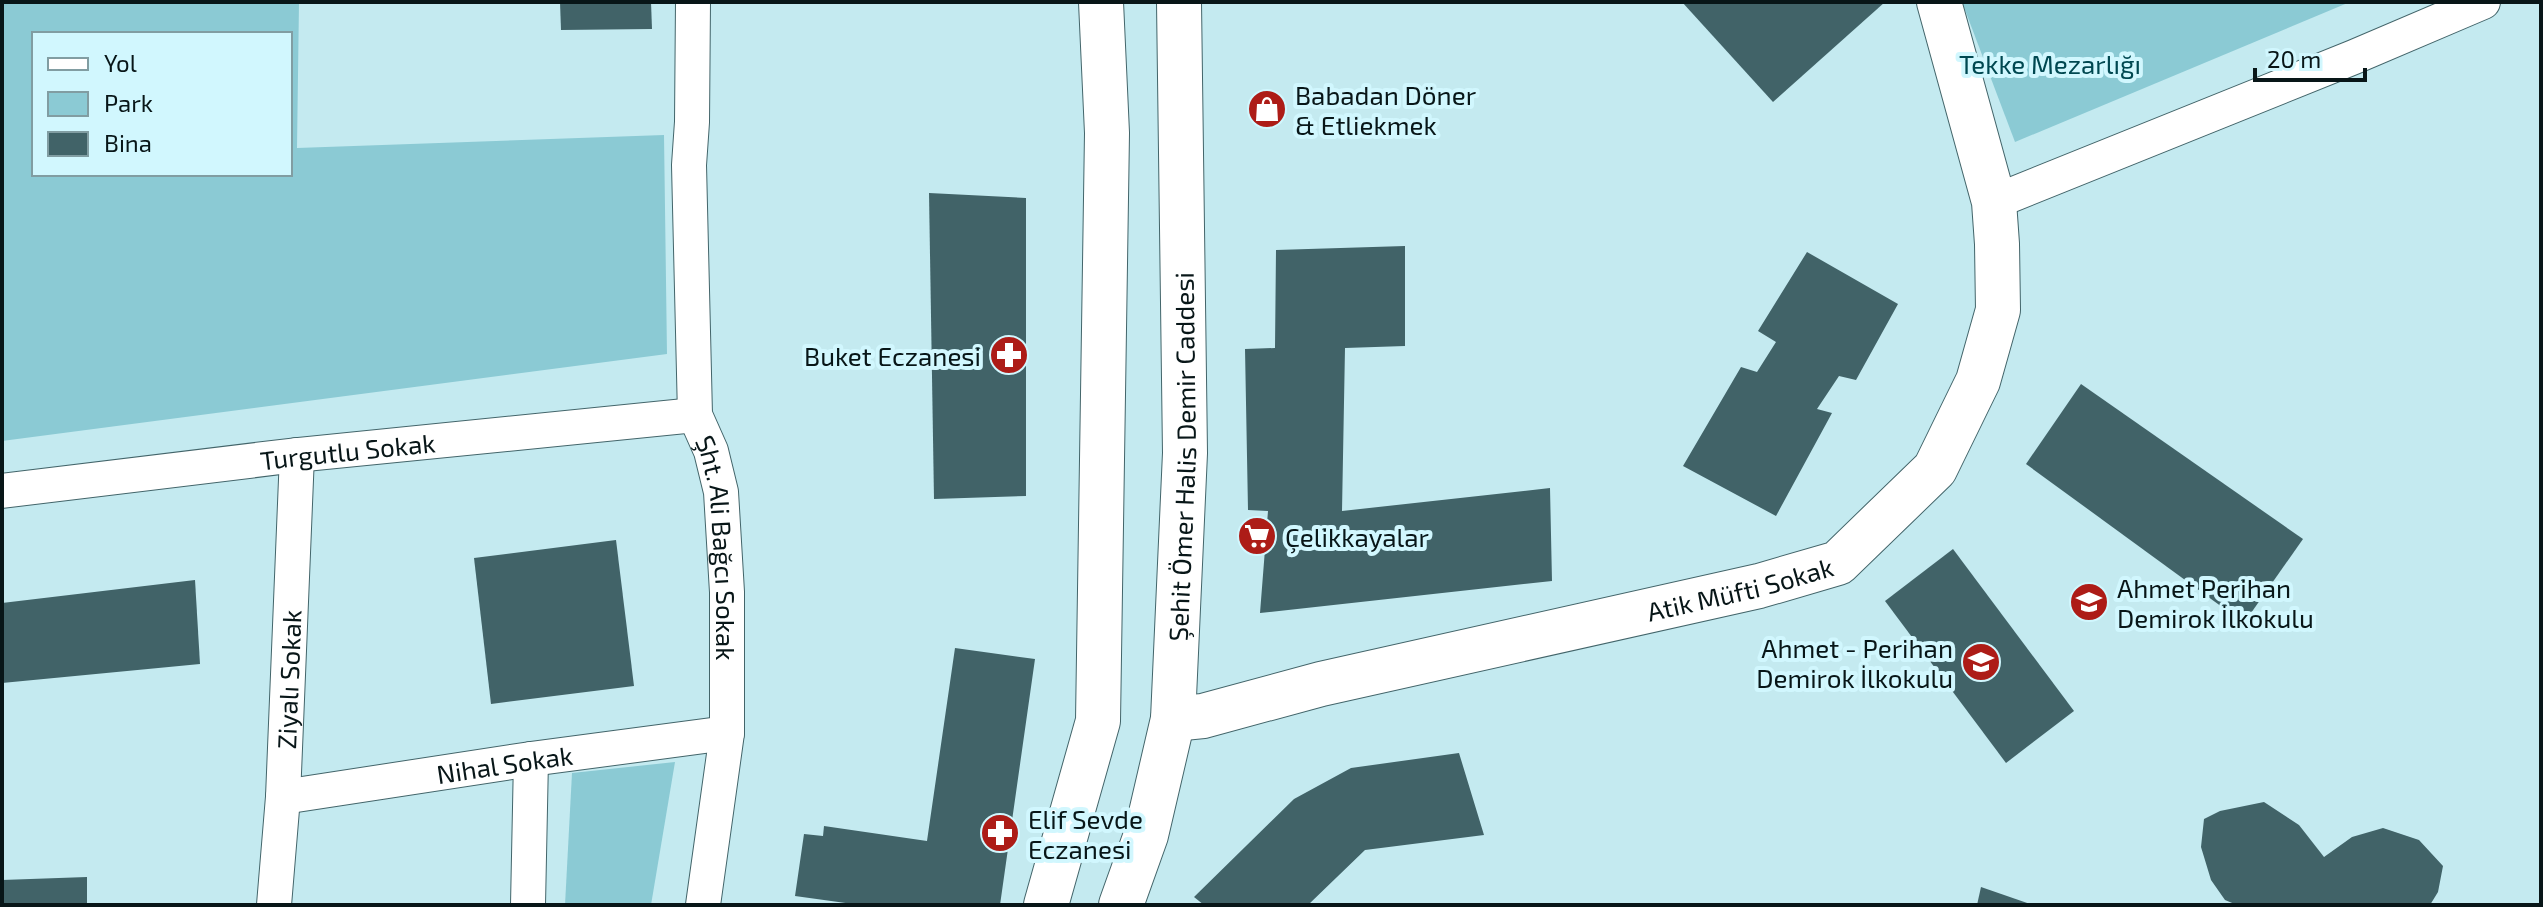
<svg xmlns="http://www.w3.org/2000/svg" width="2543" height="907" font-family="'Exo 2',sans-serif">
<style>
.green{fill:#8bcad4;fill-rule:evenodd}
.building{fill:#416368}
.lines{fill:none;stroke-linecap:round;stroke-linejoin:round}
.street-casing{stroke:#43656a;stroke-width:36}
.secondary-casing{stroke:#43656a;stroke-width:46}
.street{stroke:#fff;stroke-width:34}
.secondary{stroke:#fff;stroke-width:44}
.labels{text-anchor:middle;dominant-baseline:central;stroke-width:8;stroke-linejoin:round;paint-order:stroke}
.park-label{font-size:26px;fill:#004851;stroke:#d1f7fe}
.poi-label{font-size:26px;fill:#081618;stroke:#d1f7fe;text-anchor:start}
.street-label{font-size:26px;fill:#081618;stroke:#d1f7fe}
</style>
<rect width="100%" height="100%" fill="#c4eaf0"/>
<g class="green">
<path d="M2,2H299L297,148L664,135L667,354L2,441ZM34,34H290V174H34Z"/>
<polygon points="1962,2 2350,2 2015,142"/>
<polygon points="675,762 651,905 565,905 572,773"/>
</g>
<g class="building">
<polygon points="560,2 651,2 652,29 561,30"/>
<polygon points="1682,2 1885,2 1773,102"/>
<polygon points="929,193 1026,198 1026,496 934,499"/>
<polygon points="1405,246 1405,346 1345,348 1342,511 1550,488 1552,581 1260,613 1268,511 1248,510 1245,349 1275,348 1276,250"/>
<polygon points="1807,252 1898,304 1856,380 1839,376 1817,409 1832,413 1776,516 1683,466 1741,367 1757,372 1776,342 1758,331"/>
<polygon points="2081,384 2303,539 2244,623 2026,464"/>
<polygon points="616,540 634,686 491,704 474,558"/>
<polygon points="1953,549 2074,711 2006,763 1885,601"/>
<polygon points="195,580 200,664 2,683 2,603"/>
<polygon points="955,648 1035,659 1000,905 860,905 795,896 804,834 823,836 824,826 927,841"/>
<polygon points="1459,753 1484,835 1365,850 1308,905 1204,905 1194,897 1294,799 1351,768"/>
<polygon points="2264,802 2299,825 2324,857 2352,837 2383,828 2419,840 2443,866 2438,892 2430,905 2237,905 2225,900 2211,880 2201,847 2204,819 2220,811"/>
<polygon points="87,877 87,905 2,905 2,880"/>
<polygon points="1981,887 2033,905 1977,905"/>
</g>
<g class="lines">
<defs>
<g id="street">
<path id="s1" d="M693,2L692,122L689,165L695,415L711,451L721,492L727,592V733L703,905"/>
<polyline points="1994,202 2354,57 2483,2"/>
<path id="s2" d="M2,491L297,455L695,415"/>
<path id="s3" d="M283,797L531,759L727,733"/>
<path id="s4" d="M274,905L283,797L297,455"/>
<polyline points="528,905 531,759"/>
</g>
<g id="secondary">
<path id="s5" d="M1173,719L1203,716L1321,684L1759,586L1838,563L1935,469L1978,381L1998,310L1997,244L1994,202L1939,2"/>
<polyline points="1046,905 1098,721 1107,133 1101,2"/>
<path id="s6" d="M1121,905L1146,835L1173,719L1185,453L1179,2"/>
</g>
</defs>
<use href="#street" class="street-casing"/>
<use href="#secondary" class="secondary-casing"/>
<use href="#street" class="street"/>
<use href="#secondary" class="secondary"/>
</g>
<defs>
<symbol id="shop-disc" viewBox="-11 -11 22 22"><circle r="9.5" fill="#ad1c17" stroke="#d1f7fe"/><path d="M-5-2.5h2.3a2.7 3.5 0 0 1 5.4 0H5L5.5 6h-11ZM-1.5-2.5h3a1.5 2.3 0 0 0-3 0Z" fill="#fff"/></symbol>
<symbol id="pharmacy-disc" viewBox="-11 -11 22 22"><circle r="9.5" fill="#ad1c17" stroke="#d1f7fe"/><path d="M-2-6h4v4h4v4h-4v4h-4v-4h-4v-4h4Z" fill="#fff"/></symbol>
<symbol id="supermarket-disc" viewBox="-11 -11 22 22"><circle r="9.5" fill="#ad1c17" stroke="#d1f7fe"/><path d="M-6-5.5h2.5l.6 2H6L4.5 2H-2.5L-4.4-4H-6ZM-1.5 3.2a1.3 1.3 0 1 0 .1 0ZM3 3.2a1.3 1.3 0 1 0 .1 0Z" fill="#fff"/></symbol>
<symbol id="school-disc" viewBox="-11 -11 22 22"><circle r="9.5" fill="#ad1c17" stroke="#d1f7fe"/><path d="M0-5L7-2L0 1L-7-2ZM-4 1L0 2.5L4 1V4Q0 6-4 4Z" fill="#fff"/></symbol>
</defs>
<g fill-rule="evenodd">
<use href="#shop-disc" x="1245" y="87" width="44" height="44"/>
<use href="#pharmacy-disc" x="987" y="333" width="44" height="44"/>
<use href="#supermarket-disc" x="1235" y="514" width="44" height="44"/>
<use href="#school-disc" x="2067" y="580" width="44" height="44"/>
<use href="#school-disc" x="1959" y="640" width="44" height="44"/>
<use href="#pharmacy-disc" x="978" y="811" width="44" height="44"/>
</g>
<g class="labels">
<g class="park-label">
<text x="2050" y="63">Tekke Mezarlığı</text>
</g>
<g class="poi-label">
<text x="1295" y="94">Babadan Döner<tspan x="1295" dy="30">&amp; Etliekmek</tspan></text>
<text x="981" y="355" text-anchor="end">Buket Eczanesi</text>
<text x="1285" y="536">Çelikkayalar</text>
<text x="2117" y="587">Ahmet Perihan<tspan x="2117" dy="30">Demirok İlkokulu</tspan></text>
<text x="1953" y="647" text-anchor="end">Ahmet - Perihan<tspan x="1953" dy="30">Demirok İlkokulu</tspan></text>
<text x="1028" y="818">Elif Sevde<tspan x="1028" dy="30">Eczanesi</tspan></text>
</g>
<g class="street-label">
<text stroke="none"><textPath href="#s2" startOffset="348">Turgutlu Sokak</textPath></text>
<text stroke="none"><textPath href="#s6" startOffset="456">Şehit Ömer Halis Demir Caddesi</textPath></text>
<text stroke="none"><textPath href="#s1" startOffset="550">Şht. Ali Bağcı Sokak</textPath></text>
<text stroke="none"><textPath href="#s5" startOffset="582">Atik Müfti Sokak</textPath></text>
<text stroke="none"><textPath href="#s4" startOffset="226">Ziyalı Sokak</textPath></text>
<text stroke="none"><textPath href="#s3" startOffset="224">Nihal Sokak</textPath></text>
</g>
</g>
<rect width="2543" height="907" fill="none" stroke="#081618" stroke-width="8"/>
<rect x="32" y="32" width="260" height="144" fill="#d1f7fe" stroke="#819da2" stroke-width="2"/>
<rect x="48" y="58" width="40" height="12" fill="#ffffff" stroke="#819da2" stroke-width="2"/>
<text x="104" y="72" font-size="24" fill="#081618">Yol</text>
<rect x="48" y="92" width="40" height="24" fill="#8bcad4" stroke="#819da2" stroke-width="2"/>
<text x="104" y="112" font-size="24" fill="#081618">Park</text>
<rect x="48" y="132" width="40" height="24" fill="#416368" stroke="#819da2" stroke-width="2"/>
<text x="104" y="152" font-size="24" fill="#081618">Bina</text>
<path d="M2255 68v12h110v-12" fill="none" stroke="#081618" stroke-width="4"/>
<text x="2267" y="68" font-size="24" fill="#081618" stroke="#d1f7fe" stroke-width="6" paint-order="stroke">20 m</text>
</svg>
